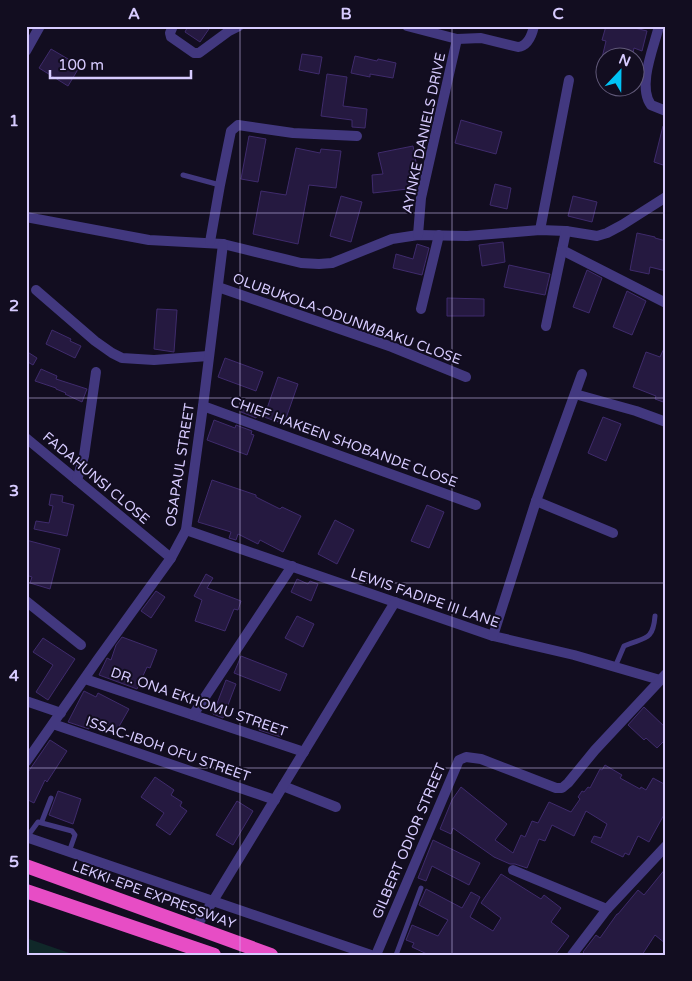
<svg xmlns="http://www.w3.org/2000/svg" width="692" height="981" font-family="'Varela Round',sans-serif">
<style>
.green{fill:#102829}
.building{fill:#251940;stroke:#3f2b6c}
.lines{fill:none;stroke-linecap:round;stroke-linejoin:round}
.service{stroke:#42387f;stroke-width:5}
.minor{stroke:#42387f;stroke-width:10}
.trunk{stroke:#e74dc5;stroke-width:14}
.grid{fill:none;stroke:#d7cbff;stroke-width:1;stroke-opacity:0.55}
.labels{text-anchor:middle;dominant-baseline:central;stroke-width:4;stroke-linejoin:round;paint-order:stroke}
.street-label{font-size:14px;fill:#d7cbff;stroke:#120d20}
.neatline{fill:none;stroke:#d7cbff;stroke-width:2}
.grid-label{font-size:16px;text-anchor:middle;font-weight:bold;fill:#d7cbff}
</style>
<rect width="100%" height="100%" fill="#120d20"/>
<polygon class="green" points="26,938 75,955 26,955"/>
<g class="building">
<polygon points="188,26 211,26 200,42 185,32"/>
<polygon points="606,26 627,26 647,31 642,51 634,48 632,58 602,58 606,41 602,40"/>
<polygon points="51,49 80,66 68,86 39,68"/>
<polygon points="302,54 322,57 319,74 299,70"/>
<polygon points="355,56 377,61 378,59 396,63 393,78 370,74 370,77 351,73"/>
<polygon points="327,74 347,77 343,106 367,109 365,128 352,127 352,120 321,116"/>
<polygon points="461,120 502,132 496,154 455,143"/>
<polygon points="663,126 666,127 666,166 654,162"/>
<polygon points="249,136 266,139 258,182 241,179"/>
<polygon points="413,146 416,162 416,188 373,193 372,175 383,174 378,153"/>
<polygon points="296,148 320,153 321,149 341,151 336,188 309,185 298,244 253,234 261,191 286,195"/>
<polygon points="495,184 511,188 507,209 490,205"/>
<polygon points="341,196 362,202 351,242 330,236"/>
<polygon points="573,196 597,202 592,222 568,216"/>
<polygon points="637,233 655,237 655,238 666,241 666,271 650,267 649,274 630,270"/>
<polygon points="503,242 505,262 482,266 479,245"/>
<polygon points="417,244 429,248 422,275 393,268 396,254 413,259"/>
<polygon points="509,265 550,274 545,295 504,287"/>
<polygon points="587,270 602,278 589,313 573,307"/>
<polygon points="627,291 646,301 632,335 613,327"/>
<polygon points="447,298 484,299 484,316 447,316"/>
<polygon points="157,309 177,310 174,352 154,349"/>
<polygon points="52,330 71,339 70,341 81,346 75,358 46,344"/>
<polygon points="666,344 666,403 655,399 656,396 633,387 646,352 660,357"/>
<polygon points="26,351 37,358 33,365 26,361"/>
<polygon points="225,358 263,372 256,391 218,377"/>
<polygon points="41,369 57,376 56,379 87,389 82,402 65,394 66,393 56,389 56,388 35,381"/>
<polygon points="278,377 298,384 284,424 264,417"/>
<polygon points="242,407 258,413 256,418 241,412"/>
<polygon points="603,417 621,424 606,461 588,453"/>
<polygon points="214,420 235,428 236,425 252,431 251,434 254,435 247,455 207,440"/>
<polygon points="212,480 256,495 256,497 280,509 282,507 301,516 283,552 260,540 258,544 238,534 236,540 229,538 231,532 198,522"/>
<polygon points="51,494 63,496 62,502 74,505 67,536 34,529 36,521 49,523 53,506 49,505"/>
<polygon points="427,505 444,512 429,548 411,541"/>
<polygon points="335,520 354,530 337,564 318,554"/>
<polygon points="26,540 60,549 50,589 30,583 32,577 26,575"/>
<polygon points="206,574 213,578 207,588 241,601 238,610 234,609 225,631 195,621 202,600 194,596"/>
<polygon points="297,579 308,584 310,581 318,584 311,601 291,592"/>
<polygon points="156,591 165,597 151,618 141,611"/>
<polygon points="297,616 314,624 303,647 285,638"/>
<polygon points="122,637 157,650 150,668 147,667 137,689 99,675 107,658 111,660 116,645"/>
<polygon points="43,638 75,659 48,700 36,692 53,665 33,652"/>
<polygon points="241,656 287,674 280,691 234,673"/>
<polygon points="226,680 236,684 223,718 213,714"/>
<polygon points="84,691 96,697 98,693 129,709 117,730 95,717 89,729 68,722"/>
<polygon points="644,707 666,728 666,739 657,748 646,738 644,740 628,725"/>
<polygon points="261,721 283,728 281,737 259,730"/>
<polygon points="50,740 67,751 47,782 45,780 34,803 26,799 26,775"/>
<polygon points="605,765 622,775 620,778 640,789 641,787 646,790 653,778 666,785 666,811 649,842 638,836 629,855 625,853 623,857 591,842 594,836 601,838 607,824 586,811 574,836 552,825 545,841 539,839 527,868 515,864 510,864 494,857 453,828 451,834 440,829 452,800 461,787 507,824 495,840 513,853 521,835 525,837 532,821 538,823 549,802 571,812 580,799 578,797 582,791 584,792 588,787 590,788 600,769 602,770"/>
<polygon points="155,777 174,790 171,795 182,802 180,806 187,811 170,835 156,825 164,813 141,797"/>
<polygon points="58,791 81,799 73,824 49,815"/>
<polygon points="237,801 253,811 233,845 216,835"/>
<polygon points="433,840 480,863 469,885 432,866 426,881 418,878"/>
<polygon points="666,868 666,944 655,935 642,955 586,955 583,952 596,935 600,938 617,914 618,914 638,890 644,895"/>
<polygon points="501,874 541,899 544,895 561,908 551,922 569,936 555,955 429,955 412,947 414,943 406,940 412,925 438,936 448,920 419,905 426,889 462,908 471,892 480,897 470,917 493,931 501,918 481,903"/>
</g>
<g class="lines">
<g class="service">
<polyline points="183,175 220,185"/>
<path d="M615,667L624,646C644,637 653,642 655,616"/>
<polyline points="42,821 51,798"/>
<polyline points="27,837 38,822 72,831 75,835 69,852"/>
<polyline points="396,955 421,888"/>
</g>
<g class="minor">
<polyline points="173,26 170,33 171,37 194,53 199,53 229,31 239,26"/>
<path d="M407,26L457,39L481,38L518,47C528,46 532,35 534,26"/>
<path d="M659,26C654,47 637,86 651,105L666,111"/>
<polyline points="26,51 40,26"/>
<polyline points="26,217 149,240 223,244 301,263 319,264 332,263 392,239 418,235 467,236 540,230 566,231 597,236 607,233 622,225 666,197"/>
<polyline points="540,230 569,80"/>
<polyline points="566,231 562,250 666,303"/>
<polyline points="418,235 421,198 457,39"/>
<polyline points="210,242 220,185 231,131 238,125 293,133 357,136"/>
<polyline points="218,287 392,347 466,377"/>
<polyline points="36,290 95,341 112,353 122,358 154,360 208,356"/>
<polyline points="421,309 439,235"/>
<polyline points="546,326 562,250"/>
<polyline points="575,394 636,411 666,422"/>
<polyline points="203,406 476,505"/>
<polyline points="26,438 171,558"/>
<polyline points="77,480 84,456 96,372"/>
<polyline points="536,501 613,533"/>
<polyline points="186,530 493,636 574,655 660,680"/>
<polyline points="26,601 81,645"/>
<polyline points="493,636 536,501 582,374"/>
<polyline points="85,679 304,752"/>
<polyline points="26,701 61,713"/>
<polyline points="193,715 292,566"/>
<polyline points="53,724 275,800"/>
<polyline points="26,762 98,659 171,558 186,530 203,406 223,244"/>
<polyline points="283,786 336,807"/>
<polyline points="26,837 371,955"/>
<polyline points="513,870 607,909"/>
<polyline points="195,928 213,901 395,602"/>
<polyline points="376,955 459,760 466,757 481,759 556,788 562,788 568,783 595,750 666,674"/>
<polyline points="572,955 607,909 666,846"/>
</g>
<g class="trunk">
<polyline points="26,866 271,955"/>
<polyline points="26,891 214,955"/>
</g>
</g>
<path class="grid" d="M240,26V955M452,26V955M26,213H666M26,398H666M26,583H666M26,768H666"/>
<g class="labels">
<g class="street-label">
<text transform="translate(424 133) rotate(-78)">AYINKE DANIELS DRIVE</text>
<text transform="translate(347 319) rotate(20)">OLUBUKOLA-ODUNMBAKU CLOSE</text>
<text transform="translate(344 442) rotate(20)">CHIEF HAKEEN SHOBANDE CLOSE</text>
<text transform="translate(180 465) rotate(-81)">OSAPAUL STREET</text>
<text transform="translate(96 478) rotate(40)">FADAHUNSI CLOSE</text>
<text transform="translate(425 598) rotate(19)">LEWIS FADIPE III LANE</text>
<text transform="translate(199 702) rotate(19)">DR. ONA EKHOMU STREET</text>
<text transform="translate(168 749) rotate(19)">ISSAC-IBOH OFU STREET</text>
<text transform="translate(409 841) rotate(-67)">GILBERT ODIOR STREET</text>
<text transform="translate(154 895) rotate(20)">LEKKI-EPE EXPRESSWAY</text>
</g>
</g>
<rect width="692" height="981" fill="none" stroke="#120d20" stroke-width="55"/>
<g transform="translate(620 72) rotate(22)"><circle r="24" fill="#120d20" stroke="#615979"/>
<path d="M0-4L9 19L0 12L-9 19Z" fill="#01c3f5"/>
<text y="-8" font-size="14" font-weight="bold" text-anchor="middle" fill="#d7cbff">N</text>
</g>
<path d="M50 70v8h141v-8" fill="none" stroke="#d7cbff" stroke-width="2.5"/>
<text x="58" y="70" font-size="15" fill="#d7cbff" stroke="#120d20" stroke-width="4" paint-order="stroke">100 m</text>
<rect x="28" y="28" width="636" height="926" class="neatline"/>
<g class="grid-label">
<text x="134" y="19">A</text>
<text x="346" y="19">B</text>
<text x="558" y="19">C</text>
<text x="14" y="126">1</text>
<text x="14" y="311">2</text>
<text x="14" y="496">3</text>
<text x="14" y="681">4</text>
<text x="14" y="867">5</text>
</g>
</svg>
